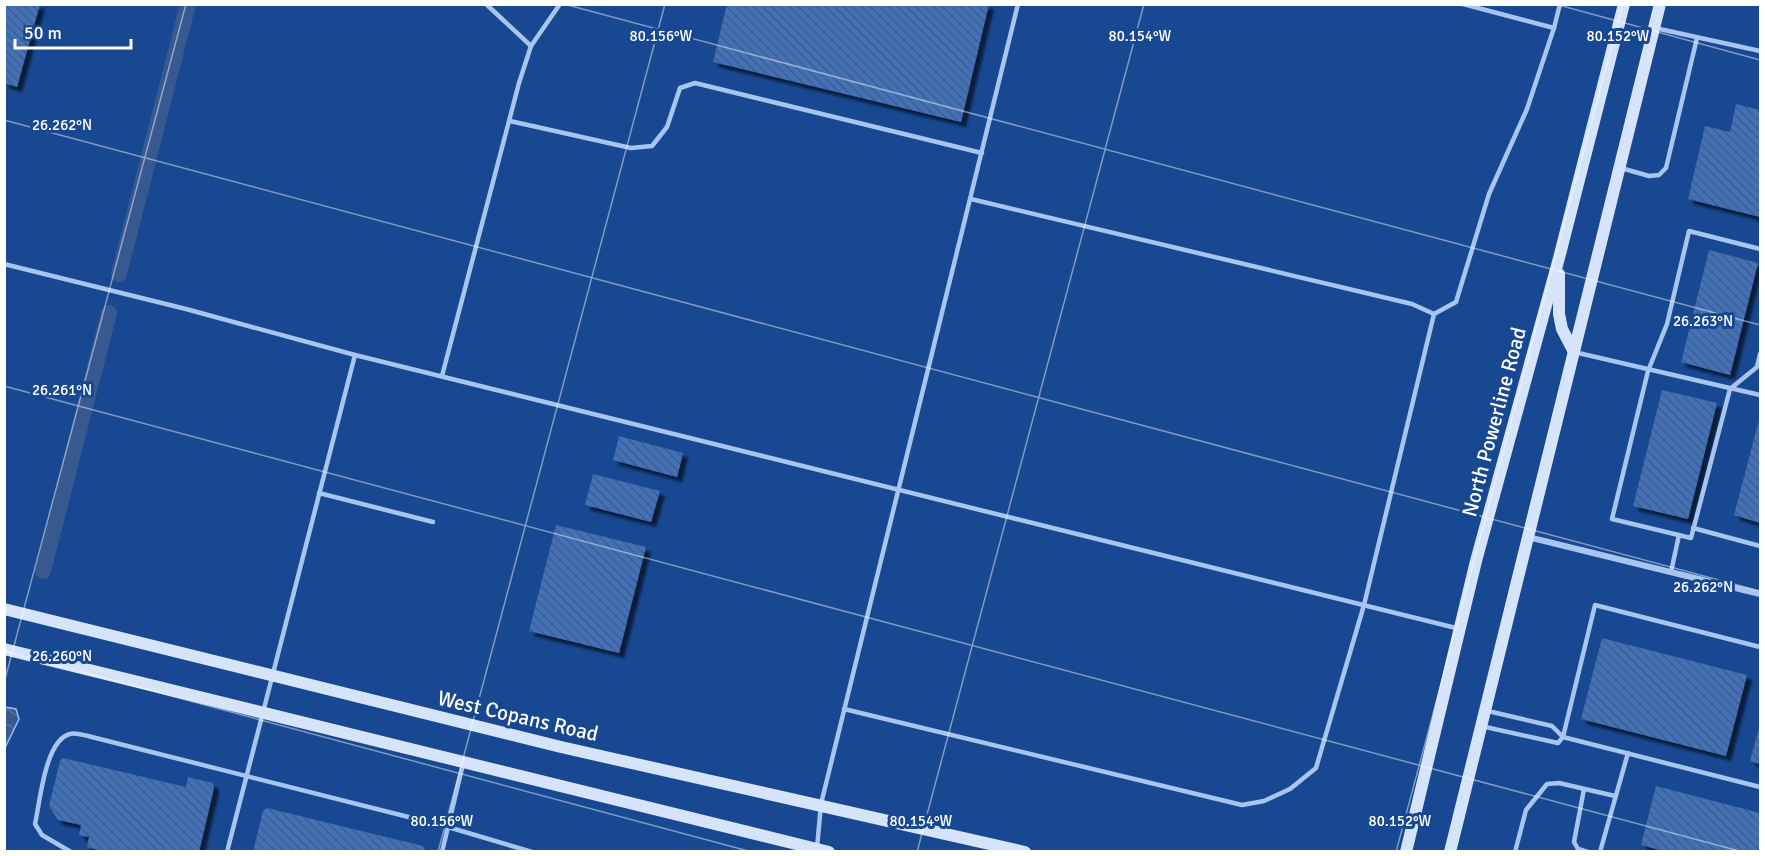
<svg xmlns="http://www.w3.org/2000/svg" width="1765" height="856" font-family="Signika,sans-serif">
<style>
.water{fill:url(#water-waves);stroke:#9bbff2;stroke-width:1.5}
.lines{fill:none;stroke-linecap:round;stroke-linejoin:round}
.canal{stroke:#375990;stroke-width:16}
.building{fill:url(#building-back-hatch);filter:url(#shadow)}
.service{stroke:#a8c5f0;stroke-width:4.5}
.minor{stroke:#a8c5f0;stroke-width:6}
.secondary{stroke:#d6e4fb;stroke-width:12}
.ticks{fill:none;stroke:#fff;stroke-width:1.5;stroke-opacity:0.45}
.labels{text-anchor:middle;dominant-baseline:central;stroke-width:6;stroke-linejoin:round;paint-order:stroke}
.street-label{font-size:21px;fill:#fff;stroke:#184892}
.ticks-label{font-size:15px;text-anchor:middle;fill:#fff;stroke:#184892;stroke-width:6;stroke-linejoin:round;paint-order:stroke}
</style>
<defs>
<pattern id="water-waves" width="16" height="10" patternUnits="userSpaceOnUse" patternTransform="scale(1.5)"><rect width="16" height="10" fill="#375990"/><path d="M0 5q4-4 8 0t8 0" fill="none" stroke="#5572a1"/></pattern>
<pattern id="building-back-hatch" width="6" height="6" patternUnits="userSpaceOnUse" patternTransform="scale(1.5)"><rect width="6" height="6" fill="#4171ba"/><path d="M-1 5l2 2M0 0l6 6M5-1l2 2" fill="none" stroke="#475d7e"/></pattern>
<filter id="shadow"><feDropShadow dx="5" dy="5" stdDeviation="1.5" flood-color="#0009"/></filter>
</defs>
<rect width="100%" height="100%" fill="#184892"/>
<polygon class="water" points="5,707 16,709 19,719 5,748"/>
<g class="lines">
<g class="canal">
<polyline points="119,274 188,4"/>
<polyline points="43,571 109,313"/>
</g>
</g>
<g class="building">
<polygon points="4,4 40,4 17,87 4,83"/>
<polygon points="727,4 989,4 961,122 713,62"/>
<polygon points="1736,104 1760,110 1760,217 1688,199 1705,126 1730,132"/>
<polygon points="1709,250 1758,263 1730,375 1681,362"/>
<polygon points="1662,390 1717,403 1688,519 1633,506"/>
<polygon points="1760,416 1760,523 1734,515"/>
<polygon points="619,436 683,453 677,477 613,460"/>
<polygon points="593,474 660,491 651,522 585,505"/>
<polygon points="556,525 646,547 619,653 529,631"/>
<polygon points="1602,638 1747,675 1726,756 1581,719"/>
<polygon points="1760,724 1760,764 1750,761"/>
<polygon points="63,758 186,787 188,777 213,783 214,788 199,852 106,852 87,847 89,837 79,835 81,825 58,820 49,806 60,761"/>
<polygon points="1656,786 1760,813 1760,852 1667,852 1641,845"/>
<polygon points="267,808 423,846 426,852 253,852 263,811"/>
</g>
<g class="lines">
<g class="service">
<polyline points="486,4 531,46"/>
<polyline points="1463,4 1554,28"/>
<polyline points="1655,28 1760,51"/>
<polyline points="510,121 631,148 652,146 667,127 680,88 695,83 982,153"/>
<polyline points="1621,168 1649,176 1659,175 1666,168 1697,38"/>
<polyline points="971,199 1412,304 1434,314"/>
<polyline points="1760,249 1689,231 1667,324 1648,371 1612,519 1691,538 1730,389 1757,367 1760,354"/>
<polyline points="4,264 186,309 355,355 1460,629"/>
<polyline points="1574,352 1760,395"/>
<polyline points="442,376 519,83 531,46 560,4"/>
<polyline points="319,493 433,522"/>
<polyline points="1693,528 1760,546"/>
<polyline points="1671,572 1679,535"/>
<polyline points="844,709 1242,805 1264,801 1290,789 1316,768 1364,605 1434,314 1456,302 1489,194 1527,109 1554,28 1560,4"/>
<polyline points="1488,711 1552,726 1563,737 1760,787"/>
<polyline points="1481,726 1558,743 1563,737 1595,605 1760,647"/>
<polyline points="1584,789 1574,842 1578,849 1588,852"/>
<polyline points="817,848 821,804 1018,4"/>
<path d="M71,852L42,835L35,824C40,802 45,740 70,734C75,732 83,735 88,736L448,827L532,852"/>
<polyline points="227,852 355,355"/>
<polyline points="442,852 463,764"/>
<polyline points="1515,852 1526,810 1547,784 1559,783 1615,796"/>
<polyline points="1600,852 1628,753"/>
</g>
<polyline class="minor" points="1528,537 1760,594"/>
<g class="secondary">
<polyline points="1559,274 1559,314 1562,329 1574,352"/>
<polyline points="4,609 561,747 1025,852"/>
<polyline points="4,649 829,852"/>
<polyline points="1406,852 1476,561 1559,258 1624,4"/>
<polyline points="1450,852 1660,4"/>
</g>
</g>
<path class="ticks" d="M564,4L1760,325M1555,4L1760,60M4,120L1760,591M4,386L1743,852M4,651L752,852M4,683L186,4M438,852L665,4M917,852L1144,4M1396,852L1623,4"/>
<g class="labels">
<g class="street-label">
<text transform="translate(1494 422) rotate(-75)">North Powerline Road</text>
<text transform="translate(518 716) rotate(13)">West Copans Road</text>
</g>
</g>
<g class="ticks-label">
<text x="661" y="41">80.156°W</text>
<text x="1140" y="41">80.154°W</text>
<text x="1618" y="41">80.152°W</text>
<text x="62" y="130">26.262°N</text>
<text x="1703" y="326">26.263°N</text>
<text x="62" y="395">26.261°N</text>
<text x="1703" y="592">26.262°N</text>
<text x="62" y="661">26.260°N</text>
<text x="442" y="826">80.156°W</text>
<text x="921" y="826">80.154°W</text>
<text x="1400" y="826">80.152°W</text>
</g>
<rect width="1765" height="856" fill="none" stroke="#ffffff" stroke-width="12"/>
<path d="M15 39v9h116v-9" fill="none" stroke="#ffffff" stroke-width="3"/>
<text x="24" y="39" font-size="18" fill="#ffffff" stroke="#184892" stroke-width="4.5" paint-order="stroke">50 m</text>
</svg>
